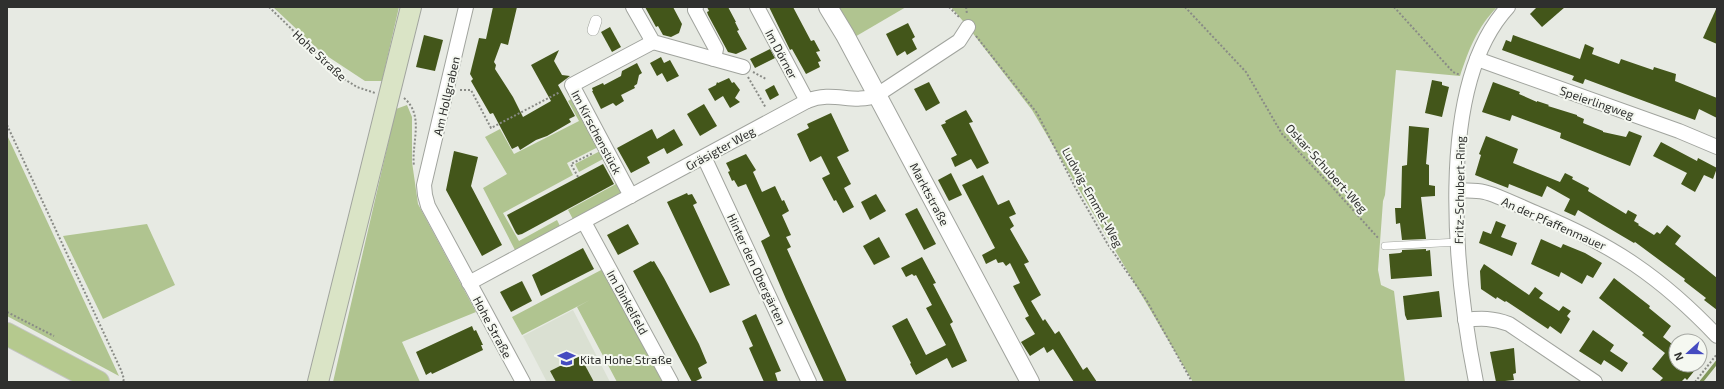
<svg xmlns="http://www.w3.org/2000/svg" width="1724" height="389" font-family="'Exo 2',sans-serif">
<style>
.built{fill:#dae0d2}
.green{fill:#b0c490}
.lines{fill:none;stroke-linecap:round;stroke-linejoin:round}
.stream{stroke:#81975b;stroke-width:3.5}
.building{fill:#43561a}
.service-casing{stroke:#a1a49e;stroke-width:8}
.pedestrian-casing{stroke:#a1a49e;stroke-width:12}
.minor-casing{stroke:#a1a49e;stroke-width:16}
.tertiary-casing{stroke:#a1a49e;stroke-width:20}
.secondary-casing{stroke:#a1a49e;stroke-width:22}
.primary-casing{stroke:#c5c5c4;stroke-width:24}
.path{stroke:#898b86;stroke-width:2;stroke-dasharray:2 2;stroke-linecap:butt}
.service{stroke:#fff;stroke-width:7}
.pedestrian{stroke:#fff;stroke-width:11}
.minor{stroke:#fff;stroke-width:14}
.tertiary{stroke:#fff;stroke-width:18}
.secondary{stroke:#dae4c6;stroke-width:20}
.primary{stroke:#b5c98e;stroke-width:22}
.labels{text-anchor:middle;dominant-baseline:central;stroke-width:4;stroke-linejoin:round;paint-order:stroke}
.street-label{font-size:12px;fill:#2f302e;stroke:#f5f8f1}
.poi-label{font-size:12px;fill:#2f302e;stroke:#f5f8f1;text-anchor:start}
</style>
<rect width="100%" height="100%" fill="#e7eae3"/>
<polygon class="built" points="573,310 610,382 547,382 523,336"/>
<g class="green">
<polygon points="273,7 399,7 382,81 365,81 321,52"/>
<polygon points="834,7 906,7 853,38"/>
<path d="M951,7H1497C1477,28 1469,49 1460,76L1396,70L1385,195L1383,201L1378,270L1381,285L1394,291L1405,382H1193L1032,110L968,27Z"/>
<polygon points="575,97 600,146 567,163 573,175 503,213 519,241 557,220 561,228 516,252 483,188 507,174 485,137 500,129 514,154 579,121 568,101"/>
<polygon points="407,105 412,117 412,162 418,204 476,312 402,342 420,382 333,382 396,109"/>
<polygon points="7,135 119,376 7,316"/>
<polygon points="604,149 627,193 574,221 568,210 616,184 603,159 579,172 575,164"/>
<polygon points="147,224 175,285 103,319 63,236"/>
<polygon points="603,269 665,382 617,382 577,307 590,300 522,335 512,317"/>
</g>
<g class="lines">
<polyline class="stream" points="1701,382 1717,362"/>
</g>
<g class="building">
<polygon points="493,7 517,7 508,45 501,43 494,62 496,65 495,69 513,97 523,117 551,101 531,65 559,50 554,61 562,75 570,76 558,85 575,116 569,119 571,122 547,136 536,140 520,150 518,146 512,149 493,113 490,114 471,81 473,79 470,74 479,38 486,39"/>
<polygon points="645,7 673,7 682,24 679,33 671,37 663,35 658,26 656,27"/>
<polygon points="707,7 728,7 736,22 735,22 739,30 737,31 747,49 736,54 728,52 708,15 707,12 709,11"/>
<polygon points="769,7 793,7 811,41 814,40 820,51 816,52 821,61 818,62 820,67 806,74 792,49 790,50"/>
<polygon points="1537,7 1565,7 1542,27 1530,14"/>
<polygon points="1717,7 1717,44 1703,38"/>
<polygon points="908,23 915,37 912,39 917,49 907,55 905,51 897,56 886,34"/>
<polygon points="610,27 621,47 612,52 601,32"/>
<polygon points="424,35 443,40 435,71 416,67"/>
<polygon points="1513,35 1580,59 1585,44 1594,48 1592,54 1619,64 1621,59 1653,70 1654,67 1676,74 1675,81 1717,98 1717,118 1699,109 1695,120 1585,79 1583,84 1572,80 1574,76 1502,50 1506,40 1511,42"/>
<polygon points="770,49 775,58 755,68 750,59"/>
<polygon points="661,57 664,63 670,60 679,76 667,82 662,73 657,76 650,63"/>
<polygon points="637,63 642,73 639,75 637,84 634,86 635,88 621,95 624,101 616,106 613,103 601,109 592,91 593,91 592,88 603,83 604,85 621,76 622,71"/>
<polygon points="729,78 732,83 734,82 740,90 735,98 740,102 730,108 723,96 715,101 708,89 716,85 717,82 718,83"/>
<polygon points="1432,80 1442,82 1442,85 1449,87 1442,117 1425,113"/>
<polygon points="929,82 940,103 926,111 914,89"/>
<polygon points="1493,82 1520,92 1519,94 1537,102 1537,101 1549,105 1548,106 1577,115 1577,116 1584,119 1583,123 1603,131 1603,132 1626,137 1629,131 1642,136 1630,166 1560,138 1561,133 1512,115 1510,121 1482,112"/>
<polygon points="774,85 779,95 770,100 765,90"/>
<polygon points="704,104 717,126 700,136 687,114"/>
<polygon points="966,110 973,122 969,123 989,163 977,169 971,159 955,167 951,158 957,155 941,125 946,123 945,121"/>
<polygon points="831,113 849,151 837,157 851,184 844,188 854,207 843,213 836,200 834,201 822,178 830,174 821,156 810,162 797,134 809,128 807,124"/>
<polygon points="1409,126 1429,128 1426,164 1429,165 1429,185 1435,186 1435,196 1421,197 1426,239 1402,240 1400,223 1396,224 1395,208 1401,208 1402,166 1407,165"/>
<polygon points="652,129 657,139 674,129 683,145 667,154 664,148 647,157 650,163 631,173 617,148"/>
<polygon points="1486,136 1518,149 1513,163 1560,182 1565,173 1573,177 1572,179 1589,188 1588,191 1626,214 1628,210 1637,215 1634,221 1639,224 1638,225 1654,235 1657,232 1660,234 1667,225 1681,236 1675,244 1717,278 1717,310 1704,300 1706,298 1684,281 1685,279 1635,242 1634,243 1578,210 1575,216 1564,211 1570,199 1547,186 1542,197 1509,184 1508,188 1475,175 1481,155 1479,154"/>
<polygon points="1661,142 1697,161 1698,158 1717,168 1713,179 1704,175 1695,192 1681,184 1687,173 1653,156"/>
<polygon points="454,151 478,157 471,186 502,245 482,256 446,190"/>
<polygon points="746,154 756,170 753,172 762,192 775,186 782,201 784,200 789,211 782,215 791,235 786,237 791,247 787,249 847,382 824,382 786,299 761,241 770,236 746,184 738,187 734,180 732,181 728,172 730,171 726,163"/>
<polygon points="603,164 614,184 522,234 518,235 516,233 507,215"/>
<polygon points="951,173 962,195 949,201 938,180"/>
<polygon points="983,175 998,205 1009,200 1016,214 1009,217 1014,226 1010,229 1029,262 1024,264 1041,295 1031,301 1043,321 1045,319 1055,334 1059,331 1083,370 1087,367 1097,382 1074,382 1053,349 1047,353 1044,347 1030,356 1021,342 1035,334 1025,318 1029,316 1013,286 1020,283 1010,263 1006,266 1003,262 998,263 996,259 986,264 982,255 995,248 962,185"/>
<polygon points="687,193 688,195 692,194 697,203 693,205 730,285 710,293 667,202"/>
<polygon points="876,194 886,211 870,220 861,202"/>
<polygon points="917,208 936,244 924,250 905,214"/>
<polygon points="1496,221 1506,225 1501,237 1517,243 1512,256 1479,243 1483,231 1491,234"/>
<polygon points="628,224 639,244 618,255 607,235"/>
<polygon points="879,237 890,257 874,265 863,246"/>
<polygon points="1541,239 1561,248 1563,244 1585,253 1602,263 1593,278 1587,275 1582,284 1561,272 1559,277 1531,264"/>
<polygon points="583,248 594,269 541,296 532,275"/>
<polygon points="1426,249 1426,251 1430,250 1432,276 1391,279 1389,254 1400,253 1402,252 1402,250"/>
<polygon points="922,257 936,283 933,284 953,322 950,324 967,361 952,368 947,358 916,375 910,364 911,363 892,326 907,318 926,355 946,345 926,308 932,305 916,275 914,276 912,274 906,277 901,268"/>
<polygon points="651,261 652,262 654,261 664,278 699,344 707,363 698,368 702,378 694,382 692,382 633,271"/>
<polygon points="1484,264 1529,295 1535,287 1543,293 1539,298 1559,311 1563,306 1571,311 1567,316 1570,319 1561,334 1550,326 1548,329 1506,301 1505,302 1497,297 1496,299 1481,289 1480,271"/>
<polygon points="1614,278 1650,306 1649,308 1671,326 1663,337 1672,344 1676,339 1676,365 1699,365 1687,380 1685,378 1681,382 1659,382 1663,378 1652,369 1665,353 1642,335 1644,333 1599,298"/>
<polygon points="522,281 532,301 511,312 500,292"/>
<polygon points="1439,291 1442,317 1407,320 1405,315 1403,296"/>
<polygon points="756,314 781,371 775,373 778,382 764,382 749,348 753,346 742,321"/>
<polygon points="472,326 474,331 476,330 483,345 481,345 483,350 432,374 431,372 426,375 416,352"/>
<polygon points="1593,330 1614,345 1610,351 1628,363 1622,372 1604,360 1601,365 1579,351"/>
<polygon points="1514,348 1516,373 1513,374 1514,380 1496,382 1490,352"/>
<polygon points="580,356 594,382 556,382 550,371"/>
</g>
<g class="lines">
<defs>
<polyline id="service" points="1385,246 1458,242"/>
<polyline id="pedestrian" points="593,30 596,21"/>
<g id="minor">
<polyline points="466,7 424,185 425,195 428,206 523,382"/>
<polyline points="633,7 653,42 743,67"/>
<polyline points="696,7 695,10 716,49 714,59"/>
<polyline points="757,7 807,101"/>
<polyline points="1477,59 1679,131 1717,147"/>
<polyline points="704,157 809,382"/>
<path d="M1457,190C1465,191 1475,190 1484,192C1498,195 1523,208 1538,214C1613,245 1661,277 1717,336"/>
<polyline points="631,196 572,85 653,42"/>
<polyline points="584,222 671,382"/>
<path d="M469,283L807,101C834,90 853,105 877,95L959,41L968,27"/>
<path d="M1465,320C1481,318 1493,318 1509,324L1595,382"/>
<path d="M1476,382C1456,282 1433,88 1508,7"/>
</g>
<polyline id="tertiary" points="828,7 845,35 877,95 1030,382"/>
<polyline id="secondary" points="318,382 411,7"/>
<polyline id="primary" points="7,334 98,382"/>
</defs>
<use href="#service" class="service-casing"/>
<use href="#pedestrian" class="pedestrian-casing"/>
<use href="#minor" class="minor-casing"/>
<use href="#tertiary" class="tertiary-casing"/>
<use href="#secondary" class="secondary-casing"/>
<use href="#primary" class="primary-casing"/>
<g class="path">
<polyline points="269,7 341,77 357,87 375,93"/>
<polyline points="949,7 960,18"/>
<polyline points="966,7 967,14"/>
<polyline points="1185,7 1246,72 1282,134 1335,190 1379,239"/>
<polyline points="1394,7 1453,72 1460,75"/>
<polyline points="976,36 1037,113 1075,187 1107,243 1147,301 1192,382"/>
<polyline points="753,72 766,79"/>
<polyline points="748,77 766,108"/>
<polyline points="460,90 471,90 491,128 560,92"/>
<path d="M404,98C425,116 411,143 414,166"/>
<polyline points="7,125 121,370 124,379 123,382"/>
<polyline points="578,177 571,164 593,153"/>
<polyline points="7,312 54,336"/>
<polyline points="1695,382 1717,354"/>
</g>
<use href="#service" class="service"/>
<use href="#pedestrian" class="pedestrian"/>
<use href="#minor" class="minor"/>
<use href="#tertiary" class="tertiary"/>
<use href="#secondary" class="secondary"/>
<use href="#primary" class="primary"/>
</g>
<defs>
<symbol id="school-bare" viewBox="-9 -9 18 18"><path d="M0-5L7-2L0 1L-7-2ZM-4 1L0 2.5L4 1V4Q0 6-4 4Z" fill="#454bc0" stroke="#f5f8f1" stroke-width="2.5" paint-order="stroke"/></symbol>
</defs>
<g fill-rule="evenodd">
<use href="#school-bare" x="554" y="346" width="25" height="25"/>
</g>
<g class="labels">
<g class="street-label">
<text transform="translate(782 54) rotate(62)">Im Dörner</text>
<text transform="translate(320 55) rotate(43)">Hohe Straße</text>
<text transform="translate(446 96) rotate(-77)">Am Hollgraben</text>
<text transform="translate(1597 102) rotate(19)">Speierlingweg</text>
<text transform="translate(597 132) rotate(62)">Im Kirschenstück</text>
<text transform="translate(720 148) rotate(-29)">Gräsigter Weg</text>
<text transform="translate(1327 168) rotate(48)">Oskar-Schubert-Weg</text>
<text transform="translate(1459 190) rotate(-89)">Fritz-Schubert-Ring</text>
<text transform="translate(930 194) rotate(62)">Marktstraße</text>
<text transform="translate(1093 197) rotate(61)">Ludwig-Emmel-Weg</text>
<text transform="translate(1554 223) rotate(24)">An der Pfaffenmauer</text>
<text transform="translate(757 269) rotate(65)">Hinter den Obergärten</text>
<text transform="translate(628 302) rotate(61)">Im Dinkelfeld</text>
<text transform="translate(493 327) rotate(62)">Hohe Straße</text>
</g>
<g class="poi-label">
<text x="580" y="359">Kita Hohe Straße</text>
</g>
</g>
<rect width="1724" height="389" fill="none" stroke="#2f302e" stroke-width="16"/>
<g transform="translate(1688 353) rotate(249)"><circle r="19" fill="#f5f8f1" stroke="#a6a8a3"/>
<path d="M0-3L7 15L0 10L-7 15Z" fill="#454bc0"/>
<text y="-6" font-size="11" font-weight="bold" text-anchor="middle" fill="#2f302e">N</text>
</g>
</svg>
